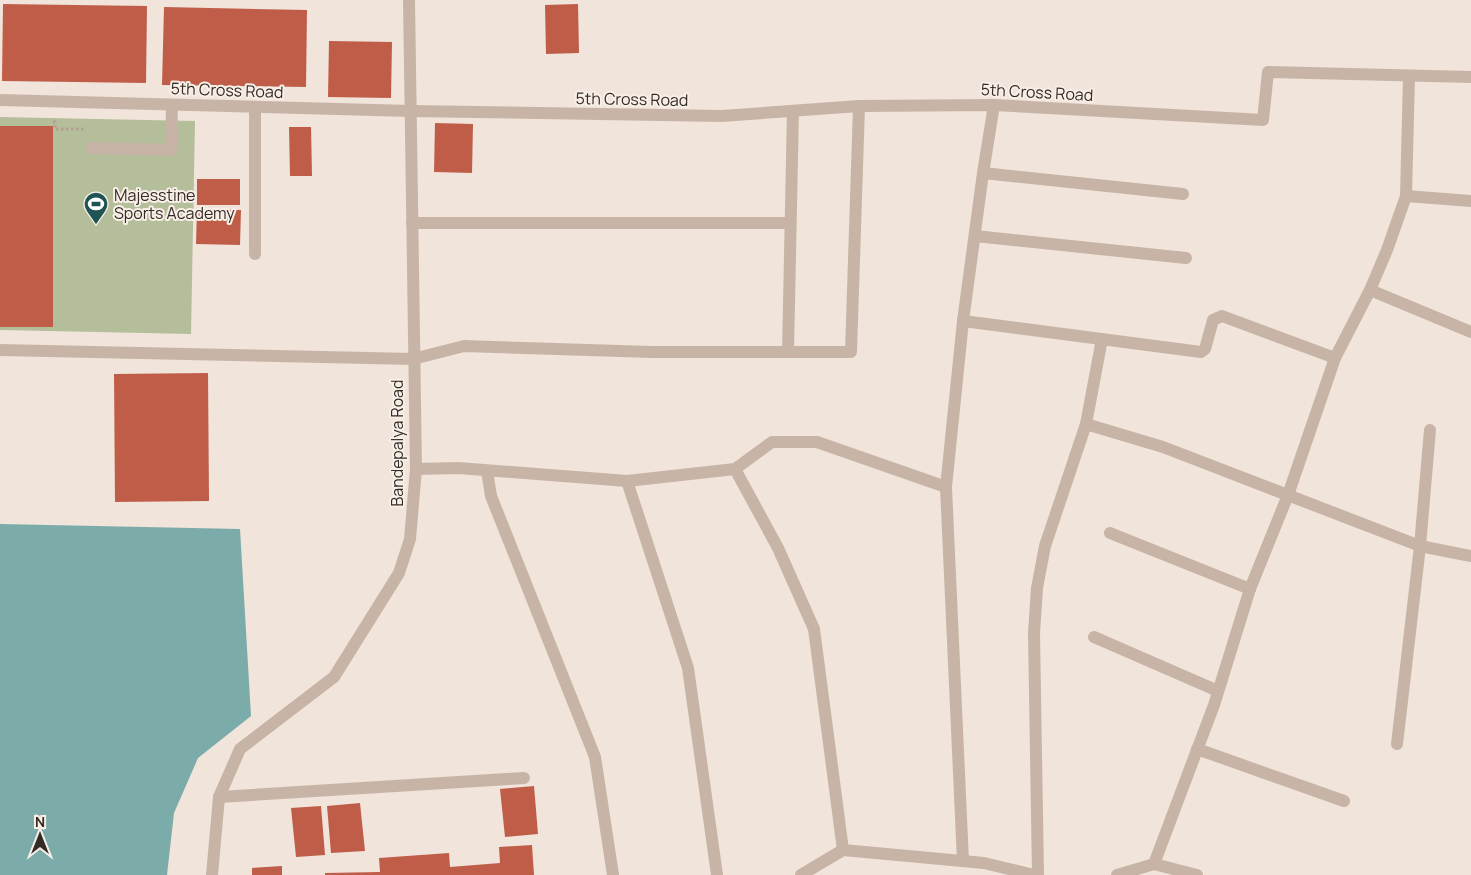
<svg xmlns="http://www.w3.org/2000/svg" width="1471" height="875" font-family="Manrope,sans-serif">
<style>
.green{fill:#b5be9b}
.water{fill:#7bacaa}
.building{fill:#c05d49}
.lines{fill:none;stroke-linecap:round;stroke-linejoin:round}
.path{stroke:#b39e91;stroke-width:3;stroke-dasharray:2.5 2.5;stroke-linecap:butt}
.service{stroke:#c8b4a7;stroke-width:12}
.minor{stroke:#c8b4a7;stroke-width:12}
.tertiary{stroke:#c8b4a7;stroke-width:12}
.labels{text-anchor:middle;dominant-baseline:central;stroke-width:4;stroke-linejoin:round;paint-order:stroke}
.street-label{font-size:16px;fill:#342b27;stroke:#f8efe7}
.poi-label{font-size:16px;fill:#342b27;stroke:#f8efe7;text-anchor:start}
</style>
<rect width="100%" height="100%" fill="#f0e4db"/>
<polygon class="green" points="0,117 195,121 191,334 0,330"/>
<polygon class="water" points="0,524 240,529 251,716 198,758 174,813 167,875 0,875"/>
<g class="building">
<polygon points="3,4 147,6 146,83 2,81"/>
<polygon points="578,4 579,53 546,54 545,5"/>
<polygon points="164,7 307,10 306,87 162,85"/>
<polygon points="329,41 392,42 391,98 328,97"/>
<polygon points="435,123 473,124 472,173 434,172"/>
<rect x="0" y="126" width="53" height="201"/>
<polygon points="289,127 311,127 312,176 290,176"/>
<rect x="197" y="179" width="43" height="26"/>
<polygon points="197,209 241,210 240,245 196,244"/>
<polygon points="208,373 209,501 115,502 114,374"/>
<polygon points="534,786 538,834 505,837 500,789"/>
<polygon points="360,803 365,851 331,853 327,806"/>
<polygon points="321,806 325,855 296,857 291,808"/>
<polygon points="532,845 534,875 325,875 325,873 380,872 379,858 449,853 450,867 500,863 499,847"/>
<polygon points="282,866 282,875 252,875 252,868"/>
</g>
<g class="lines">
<polyline class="path" points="53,122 55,122 55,129 85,129"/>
<polyline class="service" points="91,148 171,150 172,105"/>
<g class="minor">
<polyline points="0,100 411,111 722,116 859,106 994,105 1263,120 1268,72 1471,77"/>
<polyline points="983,173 1183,194"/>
<polyline points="1406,196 1409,76"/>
<polyline points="412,223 790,223"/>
<polyline points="975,236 1186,258"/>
<polyline points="255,254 255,107"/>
<polyline points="1370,290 1471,332"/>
<polyline points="963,321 1201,352 1205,349 1213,320 1222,316 1335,358"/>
<polyline points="1102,339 1086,424 1163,447 1420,546 1471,556"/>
<polyline points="0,350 413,359 464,346 652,352 851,352 859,106"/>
<polyline points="788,352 793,111"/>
<polyline points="416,469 458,468 627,481 735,469 772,442 817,442 946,487"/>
<polyline points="735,469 778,548 814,629 843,850"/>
<polyline points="487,471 491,496 595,757 613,875"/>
<polyline points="627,481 688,668 717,875"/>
<polyline points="1110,533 1250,589 1214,705 1154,864"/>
<polyline points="1250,589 1288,495 1335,358 1370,290 1387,250 1406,196 1471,201"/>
<polyline points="1094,637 1218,691"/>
<polyline points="1397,744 1420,546 1430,430"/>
<polyline points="1197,749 1344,801"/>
<polyline points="219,797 524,778"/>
<polyline points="963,861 946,487 963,321 983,173 994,105"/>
<polyline points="1038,875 1034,633 1037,588 1045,546 1086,424"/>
</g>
<g class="tertiary">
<polyline points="212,875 219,797 240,749 334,677 399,573 410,539 416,469 409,0"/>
<polyline points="801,875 843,850 984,863 1034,875"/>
<polyline points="1117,875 1154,864 1197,875"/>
</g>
</g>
<defs>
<symbol id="stadium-pin" viewBox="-11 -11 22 30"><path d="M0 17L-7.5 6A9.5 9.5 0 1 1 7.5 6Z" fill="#1f5454" stroke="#f8efe7"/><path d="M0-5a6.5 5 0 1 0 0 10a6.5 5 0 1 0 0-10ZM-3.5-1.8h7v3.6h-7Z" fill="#fff"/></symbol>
</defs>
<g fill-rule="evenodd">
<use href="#stadium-pin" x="82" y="190" width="28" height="38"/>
</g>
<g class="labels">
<g class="street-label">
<text transform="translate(227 90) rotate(2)">5th Cross Road</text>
<text transform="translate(1037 92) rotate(3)">5th Cross Road</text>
<text transform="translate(632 99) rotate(1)">5th Cross Road</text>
<text transform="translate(397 443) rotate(-90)">Bandepalya Road</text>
</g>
<g class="poi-label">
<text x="114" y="195">Majesstine<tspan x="114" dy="18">Sports Academy</tspan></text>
</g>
</g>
<g transform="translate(40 835)" stroke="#f8efe7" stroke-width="4" paint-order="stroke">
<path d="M0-4L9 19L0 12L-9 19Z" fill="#342b27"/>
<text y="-8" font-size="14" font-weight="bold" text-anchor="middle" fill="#342b27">N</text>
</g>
</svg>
